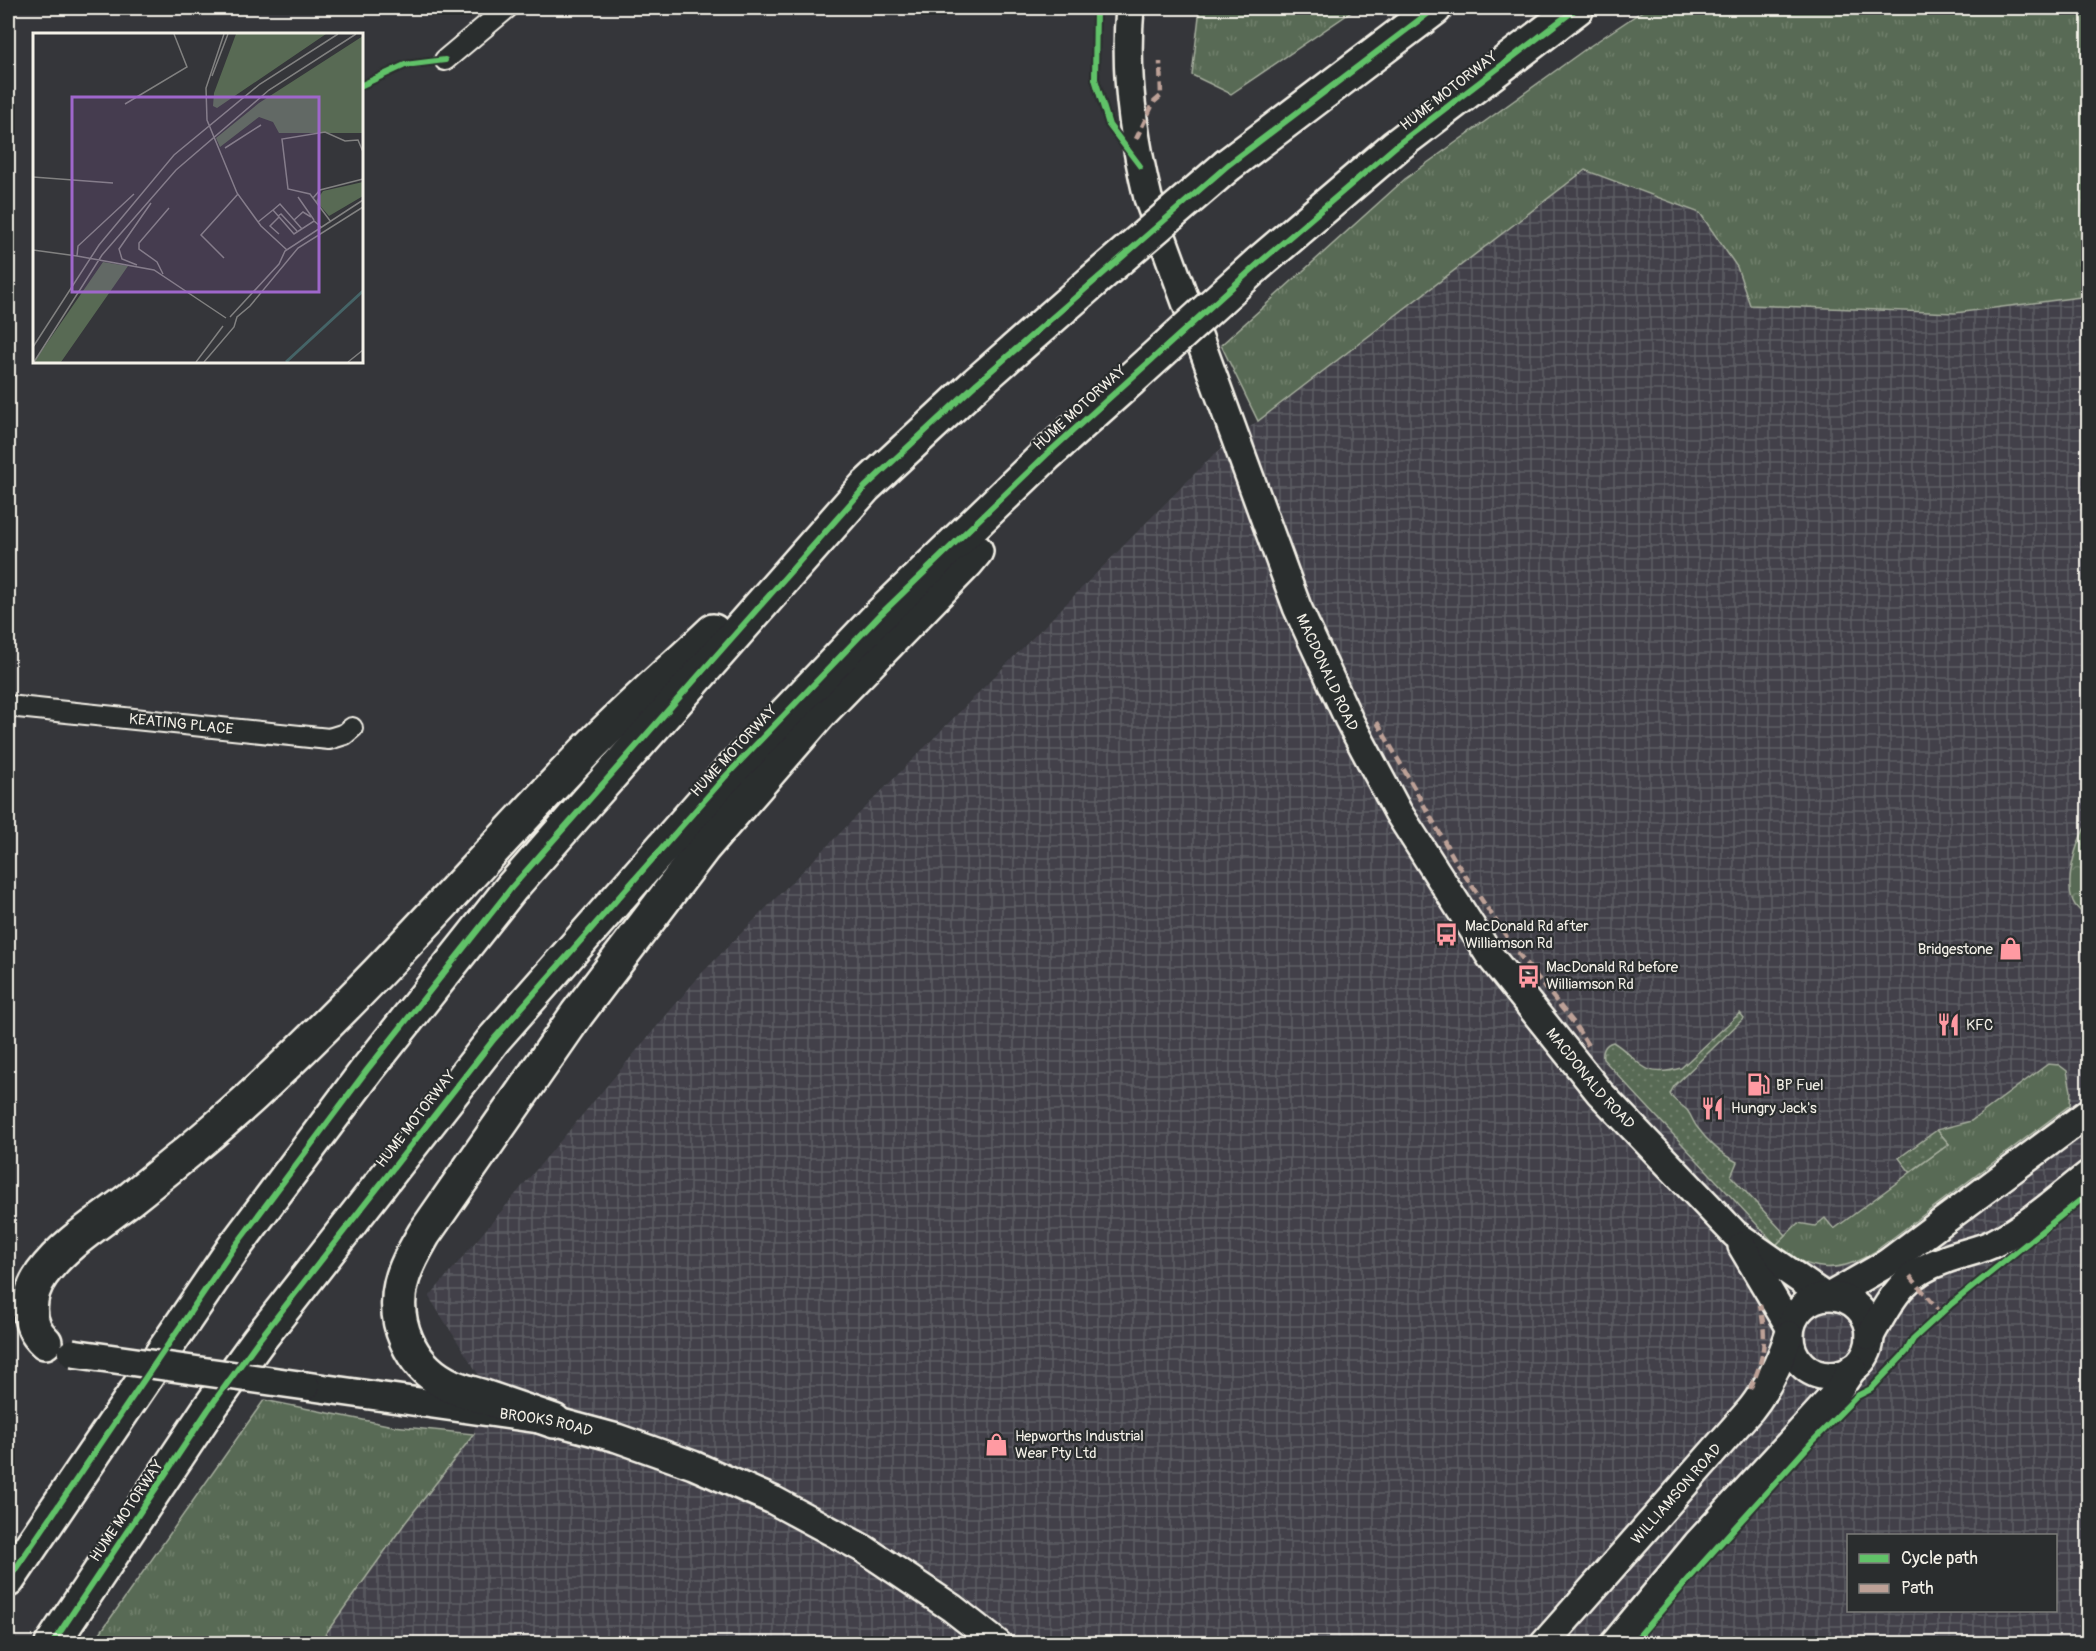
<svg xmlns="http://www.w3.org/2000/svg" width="2096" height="1651" font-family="Pangolin,sans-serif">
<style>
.industrial{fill:url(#industrial-grid);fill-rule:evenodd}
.grass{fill:url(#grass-tufts);stroke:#a6ae9e;stroke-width:1.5}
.forest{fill:url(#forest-crowns);stroke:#a6ae9e;stroke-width:1.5}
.garden{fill:url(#garden-dots);stroke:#a6ae9e;stroke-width:1.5}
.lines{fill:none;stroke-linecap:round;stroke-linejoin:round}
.street-casing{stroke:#f4f1e8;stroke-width:24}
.secondary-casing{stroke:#f4f1e8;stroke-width:32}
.highway-casing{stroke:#f4f1e8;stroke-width:38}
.street{stroke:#2a2d2e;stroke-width:20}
.secondary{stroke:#2a2d2e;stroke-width:27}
.highway{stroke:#2a2d2e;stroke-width:33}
.secondary-bridge-casing{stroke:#f4f1e8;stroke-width:32;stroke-linecap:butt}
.highway-bridge-casing{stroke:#f4f1e8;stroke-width:38;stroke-linecap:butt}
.secondary-bridge{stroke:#2a2d2e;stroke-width:27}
.highway-bridge{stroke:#2a2d2e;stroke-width:33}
.quiet{stroke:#bda197;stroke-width:4.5;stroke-dasharray:9 4.5;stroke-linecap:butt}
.cycleway-casing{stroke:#2a2d2e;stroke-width:10}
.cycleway{stroke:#61c268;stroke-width:6}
.labels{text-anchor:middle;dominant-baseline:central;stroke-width:4.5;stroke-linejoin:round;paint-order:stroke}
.street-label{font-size:15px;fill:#f4f1e8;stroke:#2a2d2e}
.poi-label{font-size:15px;fill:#f4f1e8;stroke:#2a2d2e;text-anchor:start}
.inset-river{fill:none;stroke:#456467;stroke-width:3}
.inset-road{fill:none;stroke:#818180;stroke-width:1.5}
.view{fill:#9f67cb;fill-opacity:0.15;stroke:#9f67cb;stroke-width:3}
.inset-edge{fill:none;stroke:#f4f1e8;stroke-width:3}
</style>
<defs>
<pattern id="industrial-grid" width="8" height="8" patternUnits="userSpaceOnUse" patternTransform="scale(1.5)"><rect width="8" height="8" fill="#424149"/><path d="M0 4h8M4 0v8" fill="none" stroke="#5e5d63"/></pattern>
<pattern id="grass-tufts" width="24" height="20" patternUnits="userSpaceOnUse" patternTransform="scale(1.5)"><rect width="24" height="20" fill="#586a54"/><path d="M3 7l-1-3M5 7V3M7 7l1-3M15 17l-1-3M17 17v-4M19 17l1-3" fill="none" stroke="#71806d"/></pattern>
<pattern id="forest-crowns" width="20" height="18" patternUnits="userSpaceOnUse" patternTransform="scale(1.5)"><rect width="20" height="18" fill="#586a54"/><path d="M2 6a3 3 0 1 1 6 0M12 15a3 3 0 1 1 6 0" fill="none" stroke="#71806d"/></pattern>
<pattern id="garden-dots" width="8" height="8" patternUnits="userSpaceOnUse" patternTransform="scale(1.5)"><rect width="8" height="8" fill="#586a54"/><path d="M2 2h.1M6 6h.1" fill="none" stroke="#71806d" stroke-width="1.8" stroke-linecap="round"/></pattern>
</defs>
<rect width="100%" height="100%" fill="#35363a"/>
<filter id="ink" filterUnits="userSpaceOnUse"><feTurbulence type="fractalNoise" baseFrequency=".0167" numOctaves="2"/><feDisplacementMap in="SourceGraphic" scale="12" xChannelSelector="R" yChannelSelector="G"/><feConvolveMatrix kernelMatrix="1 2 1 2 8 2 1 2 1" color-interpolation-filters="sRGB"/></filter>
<g filter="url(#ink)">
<path class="industrial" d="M1585,170L1700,213L1737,267L1750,305L1955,313L2088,296V1643L319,1644L405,1523L474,1434L482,1380L429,1297L701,974L1212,456ZM1848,1536H2056V1610H1848Z"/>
<g class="grass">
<polygon points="1200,8 1357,8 1231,94 1192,75"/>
<polygon points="1647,8 2088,8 2088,296 1955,313 1750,305 1737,267 1700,213 1585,170 1258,421 1221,345 1405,179 1587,48"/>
<path d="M2048,1064L2059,1065L2067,1071L2071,1091L2070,1105L1874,1252C1838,1275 1808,1272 1776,1245L1798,1223L1815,1226L1825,1218L1834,1229L1949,1144L1937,1130L1971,1121Z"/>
<polygon points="264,1400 393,1426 474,1434 405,1523 319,1643 93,1643"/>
</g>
<path class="forest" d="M2088,822V919C2084,915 2079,910 2075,905C2062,885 2077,840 2088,822Z"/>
<g class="garden">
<path d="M1740,1013L1744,1018L1674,1086L1670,1094C1673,1101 1681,1104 1687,1110C1691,1115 1693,1122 1697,1127C1707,1141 1722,1155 1737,1162L1731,1176L1786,1235L1776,1245L1603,1059C1602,1052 1604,1044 1613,1042C1641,1059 1639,1080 1681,1068Z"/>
<polygon points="1937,1130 1949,1144 1910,1172 1899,1158"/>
</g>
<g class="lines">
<defs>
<g id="street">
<polyline points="445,60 507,8"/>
<path id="s1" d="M8,706L329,739L345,734L352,728"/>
</g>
<g id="secondary">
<path id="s2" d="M1130,8C1124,71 1133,136 1148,198L1297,607L1349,720L1398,812L1490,956L1600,1093L1735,1234L1824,1296"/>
<polyline points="1742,1246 1790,1327"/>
<polyline points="1832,1295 1886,1264 2088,1113"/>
<circle cx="1830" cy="1336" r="40"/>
<path d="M1870,1336C1891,1299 1902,1274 1944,1260C1961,1253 1980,1251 1996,1242C2029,1225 2059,1198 2088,1175"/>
<path id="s3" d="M306,1386L554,1421L617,1438L693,1465L773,1500L864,1549L952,1608L998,1644"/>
<path id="s4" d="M1544,1644L1751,1409C1769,1386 1780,1362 1789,1335"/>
<polyline points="1614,1644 1697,1544 1836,1393 1853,1368"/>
</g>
<g id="highway">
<polyline points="1228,165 1435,8"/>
<polyline points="1259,263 1396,146 1577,8"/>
<path d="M45,1342C25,1324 27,1295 42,1274C65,1243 100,1222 130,1199C176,1162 222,1125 265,1084C377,980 478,864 584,753C625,710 670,672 713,631"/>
<path d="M554,1421C530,1413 507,1405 484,1397C471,1393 457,1390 445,1383C410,1364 392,1322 401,1284C405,1266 415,1250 424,1234L577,1014L703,848L821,712L967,562L976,551"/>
<polyline points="8,1580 233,1249 367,1070 512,887 865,487 977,383 1092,282"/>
<polyline points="52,1644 208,1410 258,1341 494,1039 724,778 881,614 1046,455 1129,381"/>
</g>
</defs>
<use href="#street" class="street-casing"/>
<use href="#secondary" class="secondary-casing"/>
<use href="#highway" class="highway-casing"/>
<use href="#street" class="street"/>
<use href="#secondary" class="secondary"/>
<use href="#highway" class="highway"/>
<defs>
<polyline id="secondary-bridge" points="72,1353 306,1386"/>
<g id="highway-bridge">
<polyline points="1092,282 1228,165"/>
<polyline points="1129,381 1259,263"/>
</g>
</defs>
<use href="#secondary-bridge" class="secondary-bridge-casing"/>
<use href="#highway-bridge" class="highway-bridge-casing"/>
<use href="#secondary-bridge" class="secondary-bridge"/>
<use href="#highway-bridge" class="highway-bridge"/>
<g class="quiet">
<polyline points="1136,139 1154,102 1161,96 1160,62"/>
<polyline points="1377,722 1456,862 1517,952 1573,1022 1589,1047"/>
<polyline points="1910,1276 1941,1313"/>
<path d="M1750,1389C1765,1357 1767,1339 1760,1305"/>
</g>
<defs>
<g id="cycleway">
<polyline points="1096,8 1095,79 1109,125 1140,166"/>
<polyline points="362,85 405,65 445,60"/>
<polyline points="8,1580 233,1249 367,1070 512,887 865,487 977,383 1228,165 1435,8"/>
<polyline points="52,1644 208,1410 258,1341 494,1039 724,778 881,614 1046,455 1259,263 1396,146 1577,8"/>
<polyline points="1632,1644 1700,1566 1813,1441 1857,1396 1871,1389 1906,1352 1913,1339 1950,1305 2088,1194"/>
</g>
</defs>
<use href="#cycleway" class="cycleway-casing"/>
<use href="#cycleway" class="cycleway"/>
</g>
</g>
<defs>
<symbol id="bus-bare" viewBox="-9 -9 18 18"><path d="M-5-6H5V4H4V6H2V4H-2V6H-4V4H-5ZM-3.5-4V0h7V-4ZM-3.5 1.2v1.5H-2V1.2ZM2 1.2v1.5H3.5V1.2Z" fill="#ff9aa2" stroke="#2a2d2e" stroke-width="2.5" paint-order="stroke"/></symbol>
<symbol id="shop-bare" viewBox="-9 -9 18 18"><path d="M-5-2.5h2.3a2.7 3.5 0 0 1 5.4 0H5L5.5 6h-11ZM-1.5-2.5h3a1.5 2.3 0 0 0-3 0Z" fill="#ff9aa2" stroke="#2a2d2e" stroke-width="2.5" paint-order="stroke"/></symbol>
<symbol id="restaurant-bare" viewBox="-9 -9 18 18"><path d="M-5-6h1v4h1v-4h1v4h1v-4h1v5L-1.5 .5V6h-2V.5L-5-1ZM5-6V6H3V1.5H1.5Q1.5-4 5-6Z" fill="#ff9aa2" stroke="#2a2d2e" stroke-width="2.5" paint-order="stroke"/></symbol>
<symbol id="fuel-bare" viewBox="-9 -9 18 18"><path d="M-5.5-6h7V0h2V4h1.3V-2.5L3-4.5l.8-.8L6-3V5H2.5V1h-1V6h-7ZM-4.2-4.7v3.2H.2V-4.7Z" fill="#ff9aa2" stroke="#2a2d2e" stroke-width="2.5" paint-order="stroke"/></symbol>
</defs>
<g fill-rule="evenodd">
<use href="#bus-bare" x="1430" y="918" width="33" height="33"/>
<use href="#shop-bare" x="1994" y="932" width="33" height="33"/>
<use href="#bus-bare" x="1512" y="960" width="33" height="33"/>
<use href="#restaurant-bare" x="1932" y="1008" width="33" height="33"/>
<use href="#fuel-bare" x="1742" y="1068" width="33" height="33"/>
<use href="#restaurant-bare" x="1696" y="1092" width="33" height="33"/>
<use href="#shop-bare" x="980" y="1428" width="33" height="33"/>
</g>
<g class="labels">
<g class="street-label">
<text transform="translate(1449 91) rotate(-38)">HUME MOTORWAY</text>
<text transform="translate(1080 408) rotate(-42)">HUME MOTORWAY</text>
<text stroke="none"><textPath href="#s2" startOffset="699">MACDONALD ROAD</textPath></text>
<text stroke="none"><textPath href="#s1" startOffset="174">KEATING PLACE</textPath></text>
<text transform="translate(734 751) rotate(-47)">HUME MOTORWAY</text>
<text stroke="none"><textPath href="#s2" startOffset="1185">MACDONALD ROAD</textPath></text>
<text transform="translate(416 1119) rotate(-52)">HUME MOTORWAY</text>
<text stroke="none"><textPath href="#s3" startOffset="243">BROOKS ROAD</textPath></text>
<text stroke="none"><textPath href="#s4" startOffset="200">WILLIAMSON ROAD</textPath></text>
<text transform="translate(127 1511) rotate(-56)">HUME MOTORWAY</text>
</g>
<g class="poi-label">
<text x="1465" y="926">MacDonald Rd after<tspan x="1465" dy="17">Williamson Rd</tspan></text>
<text x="1993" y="949" text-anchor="end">Bridgestone</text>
<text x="1546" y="967">MacDonald Rd before<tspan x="1546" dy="17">Williamson Rd</tspan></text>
<text x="1966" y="1025">KFC</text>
<text x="1776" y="1085">BP Fuel</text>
<text x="1731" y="1108">Hungry Jack's</text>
<text x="1015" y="1436">Hepworths Industrial<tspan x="1015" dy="17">Wear Pty Ltd</tspan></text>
</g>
</g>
<g transform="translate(33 33)">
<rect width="330" height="330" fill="#35363a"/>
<path d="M203,1H293L184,75L180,73L181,60ZM330,3V100H246L240,89L226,84L187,114L183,105L226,70ZM70,229L95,233L28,329H1Z" fill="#586a54"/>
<path d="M330,149V163L296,183L283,168L290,158Z" fill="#586a54"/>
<path class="inset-river" d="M253,329L330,258"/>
<path class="inset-road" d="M191,1L173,55L174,87L204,160L228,193L254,217M179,43L195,1M92,71L154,34L141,1M192,115L228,92M0,144L80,150M265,164L281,187M280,165L287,157L330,146M240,177L247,171L269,196M245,183L248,181L264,198M261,187L270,179L278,184M225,189L240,177L261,201L281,188L288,194M298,189L277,161L255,156L249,106L292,99L312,108L325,107L330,119M246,201L237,193L246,184M0,217L44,223M44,223L121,237L193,285M44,223L45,213L101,161M191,225L168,202L205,161M104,232L89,226L86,216L118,170M130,241L124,229L106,216V210L136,175M197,284L246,231L252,218L330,167M0,314L66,212L141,122L227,51L305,1M1,329L69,222L143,137L236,57L323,1M163,329L190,293M171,329L201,294L204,284L217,273L265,215L330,174M315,329L330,317"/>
<path class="view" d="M39,64H286V259H39Z"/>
<rect width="330" height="330" class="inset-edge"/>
</g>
<rect width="2096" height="1651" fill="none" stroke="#2a2d2e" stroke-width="30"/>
<rect x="15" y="15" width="2066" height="1621" fill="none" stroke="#f4f1e8" stroke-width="2" filter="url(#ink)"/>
<rect x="1847" y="1534" width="210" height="78" fill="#2a2d2e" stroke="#7b7b78" stroke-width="1.5"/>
<rect x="1859" y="1554" width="30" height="9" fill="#61c268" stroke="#7b7b78" stroke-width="1.5"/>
<text x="1901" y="1564" font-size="18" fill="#f4f1e8">Cycle path</text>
<rect x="1859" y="1584" width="30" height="9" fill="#bda197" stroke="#7b7b78" stroke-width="1.5"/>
<text x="1901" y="1594" font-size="18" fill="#f4f1e8">Path</text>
</svg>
